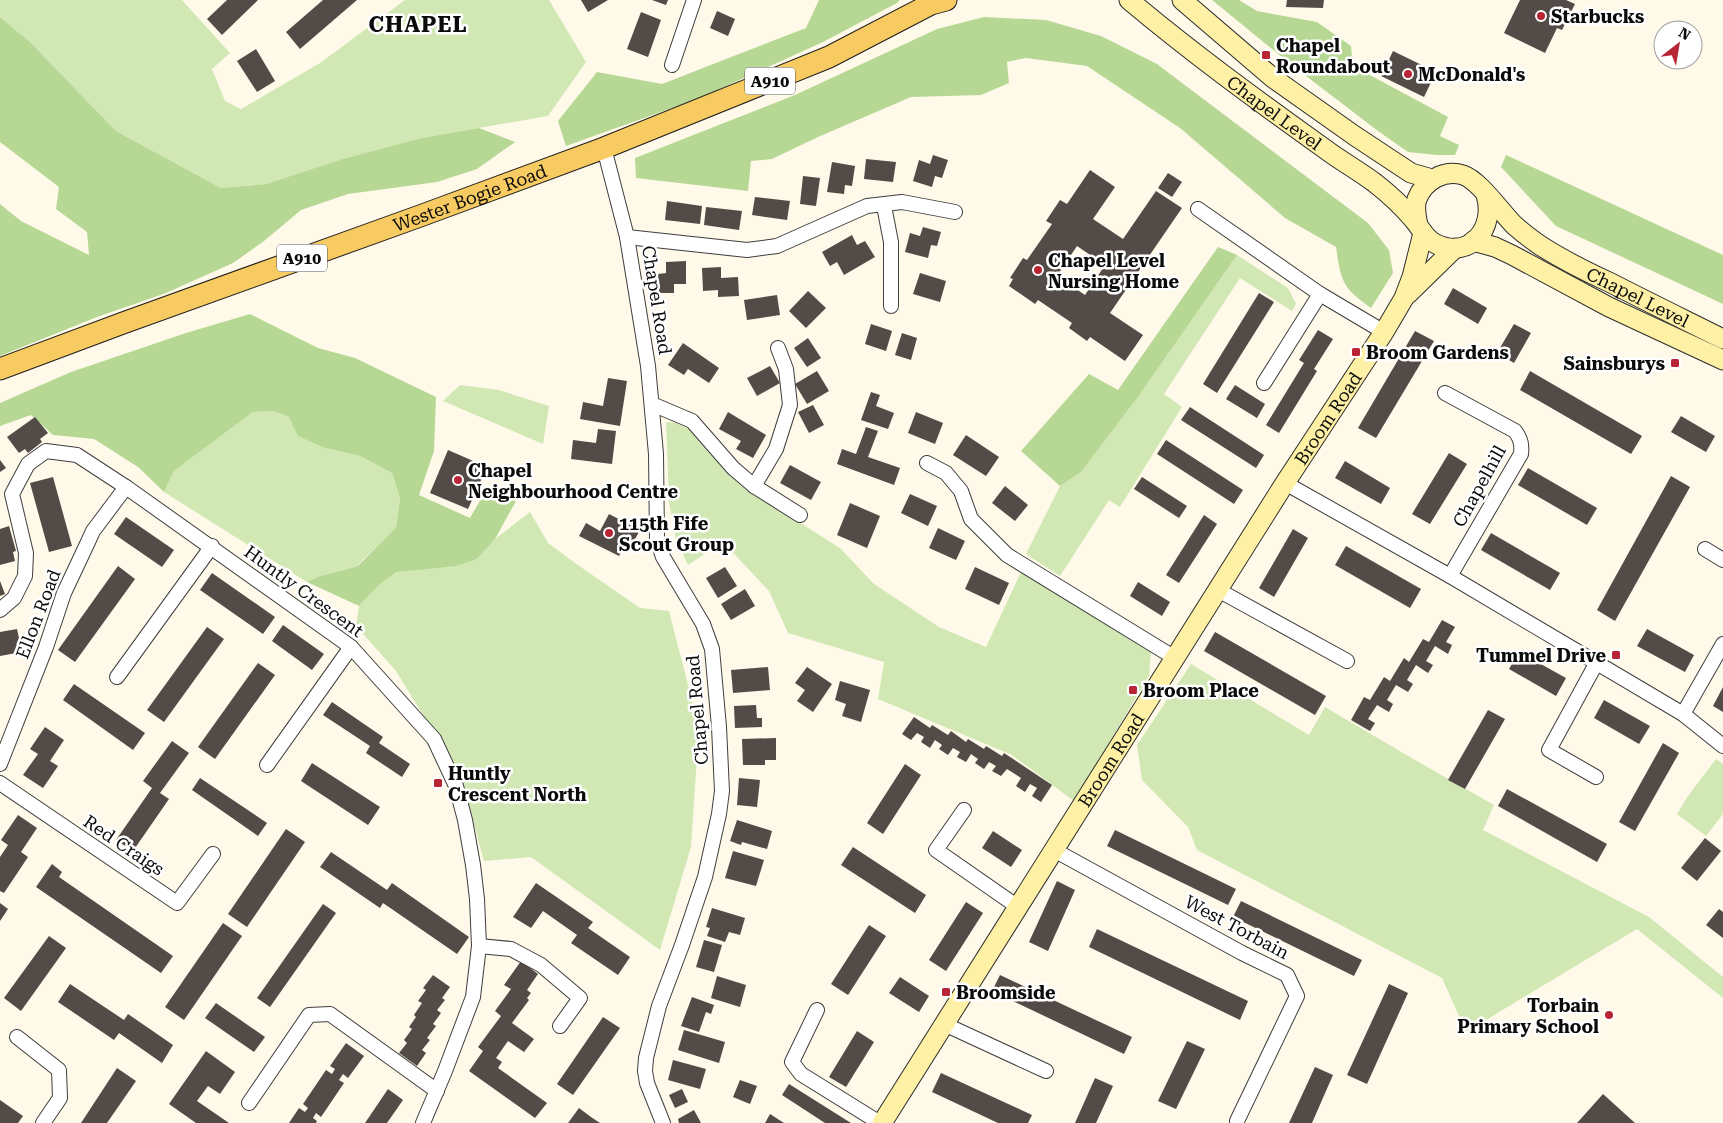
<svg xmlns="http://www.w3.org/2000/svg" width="1723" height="1123" font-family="'Roboto Serif',serif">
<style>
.green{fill:#d1e8b4}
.forest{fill:#b6d894}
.building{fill:#534b47;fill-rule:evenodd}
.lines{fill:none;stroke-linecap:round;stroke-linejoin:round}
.street-casing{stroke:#3e3e3e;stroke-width:16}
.secondary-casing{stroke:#2d2d2d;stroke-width:21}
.primary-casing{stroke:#1c1c1c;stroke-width:23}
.street{stroke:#fff;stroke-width:14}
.secondary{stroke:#fef0a5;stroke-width:19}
.primary{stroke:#f7cb61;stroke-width:21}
.poi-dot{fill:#b82534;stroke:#fff;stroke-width:2}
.labels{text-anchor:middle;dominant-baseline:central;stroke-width:5;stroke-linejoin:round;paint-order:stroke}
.shield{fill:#fff;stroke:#545454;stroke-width:1}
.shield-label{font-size:16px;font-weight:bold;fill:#0b0b0b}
.poi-label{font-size:18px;font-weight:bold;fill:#0b0b0b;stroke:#fff;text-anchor:start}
.street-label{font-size:18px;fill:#0b0b0b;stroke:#fff}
.district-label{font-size:22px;font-weight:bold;letter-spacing:1px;fill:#0b0b0b;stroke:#fff}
</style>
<rect width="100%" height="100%" fill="#fff9e9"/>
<g class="green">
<polygon points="0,0 182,0 230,53 212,69 225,101 241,109 320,63 405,0 549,0 586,62 548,116 421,138 339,160 266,184 221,188 116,131 30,42 0,17"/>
<polygon points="1237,255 1288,288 1296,304 1292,311 1240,278 1164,394 1182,407 1120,507 1109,500 1060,576 1026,554 1060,486 1081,472 1138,397"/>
<polygon points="460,385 499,390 549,406 543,444 443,401"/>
<polygon points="273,411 289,417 325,448 360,456 392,473 400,498 396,527 357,566 320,576 307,582 164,492 174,471 253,412"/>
<polygon points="666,422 676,423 689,429 740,485 840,548 874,584 939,627 986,647 1021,572 1151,652 1149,676 1074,801 1012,755 878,699 884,662 788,633 769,591 723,542 688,565 676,540 669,502"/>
<polygon points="530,512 548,543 575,563 640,608 669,611 699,728 691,847 660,950 531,857 484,861 461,777 396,671 356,626 359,606 378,586 396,572 477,559 495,539"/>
<polygon points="1191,664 1309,735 1325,707 1415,760 1494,805 1483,830 1649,917 1723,977 1723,998 1637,929 1466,1032 1442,978 1197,850 1188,827 1142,780 1137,745"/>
<polygon points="1716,759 1723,764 1723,814 1706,836 1677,814 1688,796"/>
</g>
<g class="forest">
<polygon points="819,0 900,0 897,3 823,42 700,98 566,146 558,121 597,72 662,84 806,28"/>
<polygon points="1212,0 1239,0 1257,11 1317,22 1351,46 1353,66 1448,117 1440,136 1459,145 1455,155 1436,155 1408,152 1378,131 1293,66"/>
<polygon points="0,17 30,42 116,131 221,188 266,184 339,160 421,138 479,128 515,142 477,169 437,182 348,194 301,210 264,241 233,263 166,293 97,317 0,356 0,204 21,221 89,255 87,232 56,209 59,187 0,142"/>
<path d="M984,17L1046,20L1101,36L1157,64L1368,223L1389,250L1393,273L1371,308C1342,287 1341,282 1336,247L1285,218L1180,128L1087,66L1026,58L1007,62L1009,83L981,95L911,97L818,137L772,159L751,161L748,191L636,178L635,158L795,95L937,29Z"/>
<polygon points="1506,155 1723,255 1723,304 1556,226 1501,167"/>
<polygon points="1218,247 1237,255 1138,397 1081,472 1060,486 1021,451 1089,374 1118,390"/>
<polygon points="250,314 318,348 355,358 436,397 434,451 419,495 470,518 488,487 516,501 495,539 477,559 456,566 396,572 378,586 359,606 307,582 320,576 358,566 396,527 400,498 392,473 360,456 325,448 298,436 289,417 273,411 253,412 174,471 164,492 138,467 94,439 53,435 31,415 0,426 0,403 71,372 186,333"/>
</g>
<g class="building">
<polygon points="227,0 258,0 222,35 207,19"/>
<polygon points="323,0 357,0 300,49 286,32"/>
<polygon points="581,0 608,0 588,12"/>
<polygon points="652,0 668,0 666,5"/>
<polygon points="1287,0 1324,0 1323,8 1286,7"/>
<polygon points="1520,0 1566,0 1575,4 1562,30 1557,28 1545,53 1504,33"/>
<polygon points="717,11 735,19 728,36 710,28"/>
<polygon points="641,12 661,20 648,57 627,49"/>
<polygon points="256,49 275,81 257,92 237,61"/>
<polygon points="1393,51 1436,72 1424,97 1381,76"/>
<polygon points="933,155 948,160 942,178 935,176 932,187 913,181 919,160 930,164"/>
<polygon points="866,159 896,162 893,182 864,179"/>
<polygon points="832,162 855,166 852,186 845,185 844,194 827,192"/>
<path d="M1090,170L1115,187L1093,219L1123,239L1156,191L1182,208L1110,313L1143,335L1125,361L1090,337L1087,341L1069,328L1072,323L1038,300L1035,304L1009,286L1013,279L1010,278L1023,258L1027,260L1052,224L1046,221L1060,200L1067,204ZM1077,246L1105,265L1085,295L1057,276Z"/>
<polygon points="1168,173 1182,182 1172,197 1158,188"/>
<polygon points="803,176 820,178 816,206 800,204"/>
<polygon points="755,197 790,201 787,220 752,215"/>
<polygon points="667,201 702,206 700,224 665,220"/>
<polygon points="706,207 742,211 739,230 704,225"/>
<polygon points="923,227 941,232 937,246 931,245 928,258 905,252 910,233 920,236"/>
<polygon points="852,235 857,245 865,241 875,257 844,275 837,262 830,266 822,252"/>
<polygon points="686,261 686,284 674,284 674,293 659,293 658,274 666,273 666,262"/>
<polygon points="721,267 721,278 738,277 739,296 718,297 718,290 703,291 702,268"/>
<polygon points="920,273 946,281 940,302 913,294"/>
<polygon points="1453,288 1487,308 1478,324 1444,304"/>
<polygon points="808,291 826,308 806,328 789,311"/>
<polygon points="1259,293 1274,302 1217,393 1203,384"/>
<polygon points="777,295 780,315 747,320 744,300"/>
<polygon points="871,324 892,331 886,351 865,344"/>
<polygon points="1514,324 1531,333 1514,363 1497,353"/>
<polygon points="1318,330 1333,339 1314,369 1317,371 1279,433 1266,425 1304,363 1299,360"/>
<polygon points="1415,331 1434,341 1376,438 1358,428"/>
<polygon points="902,333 917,338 911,360 895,355"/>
<polygon points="808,338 821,358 807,367 794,348"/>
<polygon points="683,343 719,368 709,383 688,369 684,375 668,365"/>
<polygon points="770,366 780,383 757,396 747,378"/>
<polygon points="817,371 829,391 807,404 795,384"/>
<polygon points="1530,371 1642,436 1631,454 1520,390"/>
<polygon points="608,378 627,381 620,426 580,419 583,402 603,406"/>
<polygon points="1235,385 1265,404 1257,418 1226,399"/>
<polygon points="871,392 880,395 876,406 894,413 888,429 861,420"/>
<polygon points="813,405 824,425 809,433 798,412"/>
<polygon points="1190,407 1264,455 1256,468 1181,420"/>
<polygon points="728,412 766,435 753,458 736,449 741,441 719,429"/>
<polygon points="916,412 943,423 935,444 908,433"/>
<polygon points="1681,416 1715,436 1706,452 1671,432"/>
<polygon points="35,417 48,433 40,439 42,442 28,453 25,449 19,453 7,437"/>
<polygon points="866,427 878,431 868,457 900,468 894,485 837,464 842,449 856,454"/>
<polygon points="598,429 616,431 612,464 571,459 573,440 596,443"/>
<polygon points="966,435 999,457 986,476 953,455"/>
<polygon points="1166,440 1243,490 1234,504 1157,454"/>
<polygon points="448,450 487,467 468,509 430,493"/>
<polygon points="1449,453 1467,464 1430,524 1412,514"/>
<polygon points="0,460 6,468 0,472"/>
<polygon points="1345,461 1390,488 1381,504 1335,478"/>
<polygon points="790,465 821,482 811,500 780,483"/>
<polygon points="1528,468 1597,508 1587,525 1518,485"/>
<polygon points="1671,476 1690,487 1615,621 1597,610"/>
<polygon points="53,477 72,546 49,552 30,483"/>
<polygon points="1142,477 1187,506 1179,518 1134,489"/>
<polygon points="1005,486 1028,505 1015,521 992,503"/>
<polygon points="910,494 937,506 928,526 901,513"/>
<polygon points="850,503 880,516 867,548 837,535"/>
<polygon points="609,514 640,530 633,543 628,540 619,556 579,536 586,523 600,531"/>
<polygon points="1204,515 1217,524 1179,583 1166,575"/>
<polygon points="126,517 174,550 162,567 114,534"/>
<polygon points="9,526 16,551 13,552 15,561 0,565 0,529"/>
<polygon points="938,528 965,541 956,560 929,548"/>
<polygon points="1293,529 1308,538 1274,597 1259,588"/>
<polygon points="1491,533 1560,573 1550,590 1481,550"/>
<polygon points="1346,546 1421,589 1410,608 1335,565"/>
<polygon points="118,566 135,579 75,662 58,650"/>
<polygon points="725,567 737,586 718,598 706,578"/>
<polygon points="975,567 1009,583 999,605 965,589"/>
<polygon points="212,573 275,617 263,634 200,590"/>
<polygon points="0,581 5,594 0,596"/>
<polygon points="1138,582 1170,602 1162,616 1130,596"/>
<polygon points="745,589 755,606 731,620 721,604"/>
<polygon points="1442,620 1455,627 1446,642 1452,645 1448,654 1435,646 1426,661 1433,665 1428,673 1416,665 1407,680 1413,684 1408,692 1396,685 1387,700 1393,704 1389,712 1377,705 1368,719 1375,723 1370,731 1351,720 1364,697 1370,700 1384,677 1390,681 1404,658 1409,662 1423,639 1429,642"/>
<polygon points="283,625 324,654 312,670 272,641"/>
<polygon points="207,627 224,639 164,722 147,710"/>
<polygon points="17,629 22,652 0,656 0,632"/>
<polygon points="1647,629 1694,655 1685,672 1637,646"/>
<polygon points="1215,632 1326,696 1315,715 1204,651"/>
<polygon points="1519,652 1566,678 1556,696 1509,669"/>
<polygon points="258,663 275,675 215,759 198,747"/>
<polygon points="768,667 770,690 733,693 731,670"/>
<polygon points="807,667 832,684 813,712 797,701 805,690 795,683"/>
<polygon points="840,681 870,690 861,722 842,716 846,704 835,700"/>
<polygon points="74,684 145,733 133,750 63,700"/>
<polygon points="1723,687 1723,712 1713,706"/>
<polygon points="1604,700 1650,726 1639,744 1594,718"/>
<polygon points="332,702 383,737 379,743 410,764 402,777 366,753 370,746 323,715"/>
<polygon points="756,705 757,718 762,718 762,727 735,728 734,706"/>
<polygon points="1488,710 1505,719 1465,789 1448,780"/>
<polygon points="914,717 930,728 932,725 948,735 951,731 966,742 968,739 984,749 986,746 1002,756 1004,753 1052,785 1041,802 1032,796 1037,788 1030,784 1025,792 1016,786 1021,778 1007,769 1001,776 992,771 996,766 989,762 984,769 975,763 978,759 971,754 966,762 957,757 960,752 953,748 948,755 939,749 942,745 935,740 930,748 921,742 924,737 917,733 911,740 902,734"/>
<polygon points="45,727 64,740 50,761 58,766 43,788 23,775 38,754 30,749"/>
<polygon points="776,738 776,760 765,760 765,765 743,765 742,739"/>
<polygon points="172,741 189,753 160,793 169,799 133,851 116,840 152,788 143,781"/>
<polygon points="1663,743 1679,753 1635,831 1619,822"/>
<polygon points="312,763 380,807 368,825 301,781"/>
<polygon points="905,764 921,775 883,834 867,823"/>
<polygon points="200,778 267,823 258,836 192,790"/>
<polygon points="739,778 760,780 757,807 737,805"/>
<polygon points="1507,789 1607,844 1597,862 1498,806"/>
<polygon points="18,815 37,828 21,852 28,857 4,893 0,891 0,857 8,845 1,840"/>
<polygon points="737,820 772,831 767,849 742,842 741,845 730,841"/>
<polygon points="286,829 305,842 247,927 228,914"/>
<polygon points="1115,830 1236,889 1228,905 1107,846"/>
<polygon points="993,831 1022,850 1011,867 982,848"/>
<polygon points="1705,838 1721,851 1697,881 1681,868"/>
<polygon points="853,847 926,895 915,913 841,865"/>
<polygon points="733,851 764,860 756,886 725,878"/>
<polygon points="331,852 387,890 392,883 469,937 457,954 383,903 380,908 320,867"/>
<polygon points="52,864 62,872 59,877 173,956 161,973 36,887"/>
<polygon points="1057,881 1075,890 1048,951 1029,942"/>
<polygon points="536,883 593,922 588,928 630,957 618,975 571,943 577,935 543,911 531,928 513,917"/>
<polygon points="1241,901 1362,960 1354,976 1233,917"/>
<polygon points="966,902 983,913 946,971 929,960"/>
<polygon points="0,903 8,909 0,921"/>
<polygon points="323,904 336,913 270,1007 257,998"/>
<polygon points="712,908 745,918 740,935 729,932 725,942 707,936 710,928 706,927"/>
<polygon points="1719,909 1723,912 1723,938 1706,925"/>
<polygon points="223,923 242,936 184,1020 165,1007"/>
<polygon points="869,925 886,936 848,995 831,984"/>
<polygon points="1097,929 1248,1001 1240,1020 1089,947"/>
<polygon points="49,936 66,948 21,1011 4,998"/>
<polygon points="704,940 722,945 714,972 696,967"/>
<polygon points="521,961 538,974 527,990 531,993 527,998 529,1000 512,1023 534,1039 524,1052 508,1041 496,1058 502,1062 498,1068 547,1103 535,1118 469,1071 483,1051 478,1047 501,1016 495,1011 511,989 504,985"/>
<polygon points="433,975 450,987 442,998 445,1000 437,1010 441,1013 433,1024 436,1026 427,1038 430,1040 422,1050 426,1053 417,1066 399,1053 407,1043 404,1040 412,1029 409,1027 416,1017 414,1015 422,1003 418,1001 426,990 423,988"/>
<polygon points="1000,975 1132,1037 1124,1054 992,991"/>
<polygon points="717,976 746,985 740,1007 711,998"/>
<polygon points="900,977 929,996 919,1012 889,993"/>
<polygon points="70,984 124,1020 128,1014 173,1045 162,1063 119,1033 114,1040 58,1002"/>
<polygon points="1389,984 1408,993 1367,1084 1347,1075"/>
<polygon points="692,997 714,1005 711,1014 706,1012 699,1032 681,1026"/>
<polygon points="216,1003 265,1037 254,1052 205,1018"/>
<polygon points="603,1017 620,1028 573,1095 557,1084"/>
<polygon points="684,1030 725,1042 719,1063 678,1050"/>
<polygon points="857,1031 874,1042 846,1087 829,1077"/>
<polygon points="1187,1041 1205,1049 1176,1109 1158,1101"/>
<polygon points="346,1043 364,1056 348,1078 343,1074 339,1080 344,1083 321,1117 316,1113 313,1118 317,1121 316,1123 289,1123 299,1108 305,1112 308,1108 303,1104 326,1070 332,1074 335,1069 330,1066"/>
<polygon points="206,1051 235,1072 220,1094 208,1086 197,1101 229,1123 196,1123 169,1104"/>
<polygon points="673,1060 706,1069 700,1089 668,1080"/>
<polygon points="1315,1067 1333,1075 1312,1123 1289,1123"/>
<polygon points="117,1068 136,1081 107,1123 81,1123"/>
<polygon points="941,1073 1032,1115 1028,1123 998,1123 932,1092"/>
<polygon points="1095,1078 1113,1086 1096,1123 1075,1123"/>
<polygon points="740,1080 757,1086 750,1104 733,1097"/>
<polygon points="789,1084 851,1123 825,1123 782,1095"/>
<polygon points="388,1089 403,1100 387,1123 365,1123"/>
<polygon points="682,1089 688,1102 675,1108 669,1095"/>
<polygon points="1603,1094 1635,1123 1577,1123"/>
<polygon points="0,1100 23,1116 18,1123 0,1123"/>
<polygon points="579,1108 591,1117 600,1123 568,1123"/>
<polygon points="694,1110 701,1123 679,1123 678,1119"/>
<polygon points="770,1114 784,1123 765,1123"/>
</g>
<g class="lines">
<defs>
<g id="street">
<polyline points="672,65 694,0"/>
<polyline points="604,148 627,237 648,366 656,454 657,539 663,557 703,624 712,649 719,727 722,791 719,814 705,877 682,945 659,1006 646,1058 645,1071 647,1083 663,1123"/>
<polyline points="884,206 891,242 891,306"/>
<polyline points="1198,209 1320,294 1384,332"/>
<polyline points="627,237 747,250 777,246 867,206 902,202 955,212"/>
<polyline points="1264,383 1320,294"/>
<path d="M1445,393L1515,431C1521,439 1522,445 1521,454L1450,576"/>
<polyline points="652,404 692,421 733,468 754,486 800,515"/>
<polyline points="927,463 946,473 961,491 971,519 1007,555 1175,658"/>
<polyline points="1285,483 1450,576 1683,714 1723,746"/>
<polyline points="754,486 776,449 790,405 786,369 778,348"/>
<polyline points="1705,549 1723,560"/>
<polyline points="1218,590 1347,661"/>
<polyline points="0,610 14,598 25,576 26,553 12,494 28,464 46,451 77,455 126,487 340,639 351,647 434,739 456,786 465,820 473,865 477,899 479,946 473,997 445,1071 423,1123"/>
<polyline points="117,677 212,546"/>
<polyline points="1683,714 1723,644"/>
<polyline points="0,764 46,647 64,593 88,542 93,531 126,487"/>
<polyline points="267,765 351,647"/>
<polyline points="1596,777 1549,750 1597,662"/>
<polyline points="0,783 177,903 213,854"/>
<polyline points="964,810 936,850 1018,907"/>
<polyline points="1054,850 1242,953 1287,975 1297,996 1237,1121"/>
<polyline points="479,946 511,949 541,965 580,998 560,1026"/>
<polyline points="817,1010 792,1062 801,1074 880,1123"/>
<polyline points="944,1024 1046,1071"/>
<polyline points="17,1037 59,1070 60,1098 43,1123"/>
<polyline points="249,1103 309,1015 330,1014 437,1091"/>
</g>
<g id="secondary">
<path id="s1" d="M1129,0C1192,53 1258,101 1325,149C1341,161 1359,171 1375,183C1389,194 1402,206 1413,219C1421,228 1425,239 1436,244C1470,260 1496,228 1486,195"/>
<polyline points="1182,0 1273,78 1355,136 1411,173 1432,179"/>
<path id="s2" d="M1418,225C1416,216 1414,207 1417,199C1424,181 1444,169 1463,175C1479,180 1501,212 1514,225C1522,232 1532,240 1541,246C1563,260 1587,272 1611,283C1648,302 1685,320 1723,339"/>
<polyline points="1473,241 1495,247 1512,255 1609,307 1723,360"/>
<polyline points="1408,294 1455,248"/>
<path id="s3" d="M882,1123L1285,483L1384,332L1404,298L1412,277L1423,233"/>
</g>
<g id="primary">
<path id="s4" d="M0,369L123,323L420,216L604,148L829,57L931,4L946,0"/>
</g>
</defs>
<use href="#street" class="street-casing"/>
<use href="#secondary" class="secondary-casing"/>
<use href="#primary" class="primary-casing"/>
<use href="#street" class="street"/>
<use href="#secondary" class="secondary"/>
<use href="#primary" class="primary"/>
</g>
<g class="poi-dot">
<circle cx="1541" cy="16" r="5"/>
<rect x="1261" y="50" width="10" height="10" rx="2.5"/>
<circle cx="1408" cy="74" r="5"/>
<circle cx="1038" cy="270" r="5"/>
<rect x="1351" y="347" width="10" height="10" rx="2.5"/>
<rect x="1670" y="358" width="10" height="10" rx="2.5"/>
<circle cx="458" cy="480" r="5"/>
<circle cx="609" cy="533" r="5"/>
<rect x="1611" y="650" width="10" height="10" rx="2.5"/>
<rect x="1128" y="685" width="10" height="10" rx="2.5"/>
<rect x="433" y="778" width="10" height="10" rx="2.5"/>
<rect x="941" y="987" width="10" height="10" rx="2.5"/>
<circle cx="1609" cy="1015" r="5"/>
</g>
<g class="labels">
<g class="shield">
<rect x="745" y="67.5" width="50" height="27" rx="4"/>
<rect x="277" y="244.5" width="50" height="27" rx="4"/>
</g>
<g class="shield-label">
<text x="770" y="81">A910</text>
<text x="302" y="258">A910</text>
</g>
<g class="poi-label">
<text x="1551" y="16">Starbucks</text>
<text x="1276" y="45">Chapel<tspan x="1276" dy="21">Roundabout</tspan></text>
<text x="1418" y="74">McDonald's</text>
<text x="1048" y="260">Chapel Level<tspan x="1048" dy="21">Nursing Home</tspan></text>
<text x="1366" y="352">Broom Gardens</text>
<text x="1665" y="363" text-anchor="end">Sainsburys</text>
<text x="468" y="470">Chapel<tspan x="468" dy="21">Neighbourhood Centre</tspan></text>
<text x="619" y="523">115th Fife<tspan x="619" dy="21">Scout Group</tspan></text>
<text x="1606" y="655" text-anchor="end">Tummel Drive</text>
<text x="1143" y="690">Broom Place</text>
<text x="448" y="773">Huntly<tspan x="448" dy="21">Crescent North</tspan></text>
<text x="956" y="992">Broomside</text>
<text x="1599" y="1005" text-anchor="end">Torbain<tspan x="1599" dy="21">Primary School</tspan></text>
</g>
<g class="street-label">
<text stroke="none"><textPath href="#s1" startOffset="184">Chapel Level</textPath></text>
<text stroke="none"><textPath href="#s4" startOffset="500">Wester Bogie Road</textPath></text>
<text stroke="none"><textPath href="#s2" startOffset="299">Chapel Level</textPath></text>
<text transform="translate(657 300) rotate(81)">Chapel Road</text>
<text stroke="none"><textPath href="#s3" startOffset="834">Broom Road</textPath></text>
<text transform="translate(1479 486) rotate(-61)">Chapelhill</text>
<text transform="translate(304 591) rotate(36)">Huntly Crescent</text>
<text transform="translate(38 614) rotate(-69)">Ellon Road</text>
<text transform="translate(697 710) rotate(-95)">Chapel Road</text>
<text stroke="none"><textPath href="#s3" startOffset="429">Broom Road</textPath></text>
<text transform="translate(124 845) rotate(34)">Red Craigs</text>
<text transform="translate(1237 927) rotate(28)">West Torbain</text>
</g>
<g class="district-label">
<text x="418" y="24">CHAPEL</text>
</g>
</g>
<g transform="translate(1678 45) rotate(31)"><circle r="24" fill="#ffffff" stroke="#9d9d9d"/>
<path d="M0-4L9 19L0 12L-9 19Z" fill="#b82534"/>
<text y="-8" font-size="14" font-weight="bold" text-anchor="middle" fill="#0b0b0b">N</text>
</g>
</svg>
